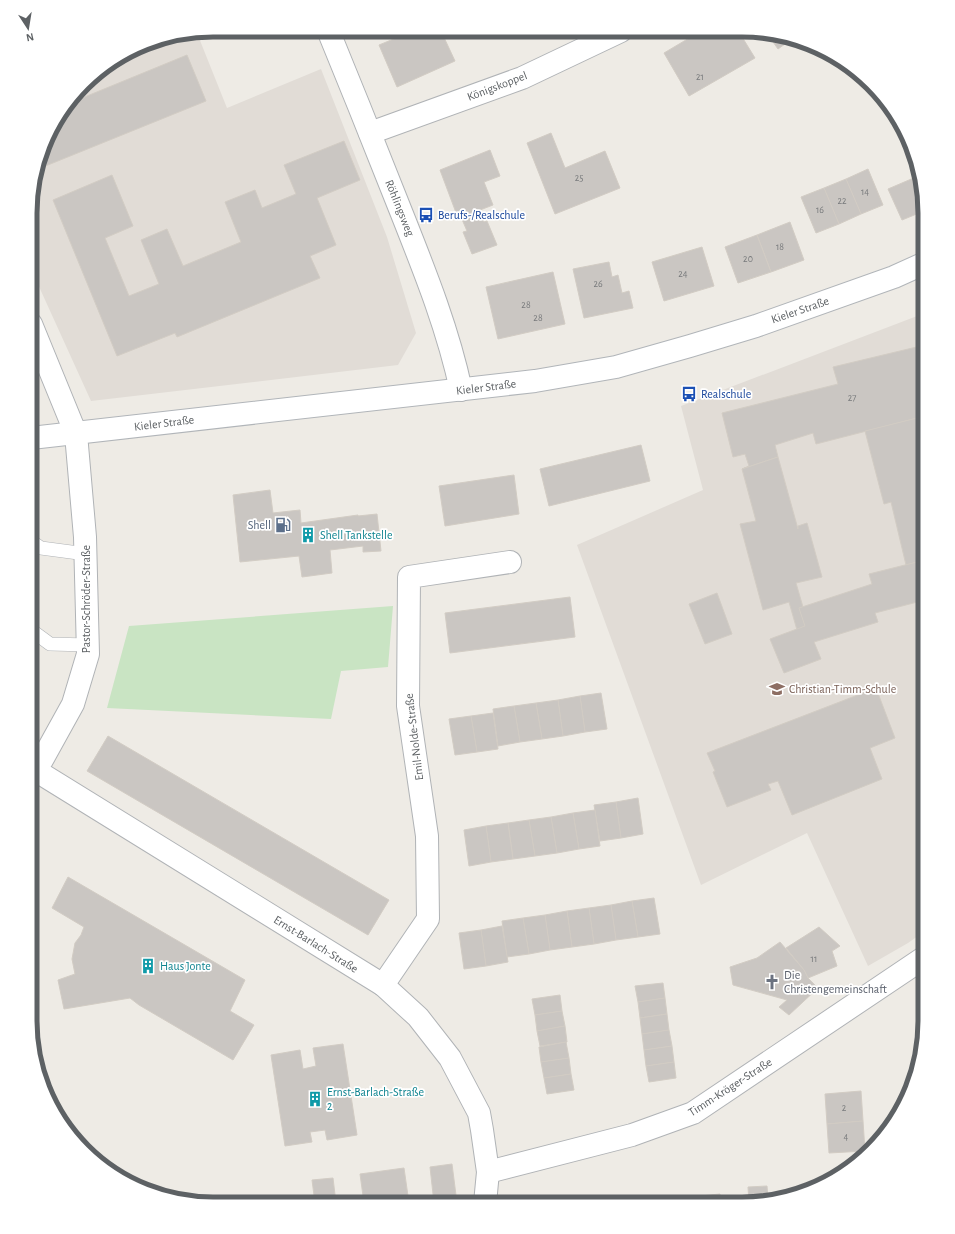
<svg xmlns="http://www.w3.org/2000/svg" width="955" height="1234" font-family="'Alegreya Sans',sans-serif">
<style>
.education{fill:#e1dcd6}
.green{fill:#c9e4c3}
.building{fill:#cac6c2;stroke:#d2ccc4}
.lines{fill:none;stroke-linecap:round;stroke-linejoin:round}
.lane-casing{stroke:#b0b3b6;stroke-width:14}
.street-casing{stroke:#b0b3b6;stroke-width:24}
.secondary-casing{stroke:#b1b5b9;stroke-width:24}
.lane{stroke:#fff;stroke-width:13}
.street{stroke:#fff;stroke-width:22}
.secondary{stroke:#fff;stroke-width:22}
.labels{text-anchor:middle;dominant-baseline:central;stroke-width:3.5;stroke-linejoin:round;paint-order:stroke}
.number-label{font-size:10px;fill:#787a7c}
.street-label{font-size:12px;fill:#5d6164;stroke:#fff}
.transit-label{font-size:12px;fill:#164399;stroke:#fff;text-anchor:start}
.service-label{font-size:12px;fill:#4e5e75;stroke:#fff;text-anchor:end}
.culture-label{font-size:12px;fill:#0d838f;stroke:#fff;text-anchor:start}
.education-label{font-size:12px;fill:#785e54;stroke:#fff;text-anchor:start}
.worship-label{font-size:12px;fill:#5b616d;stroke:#fff;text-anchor:start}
.rim{fill:none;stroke:#5d6164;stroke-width:5}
</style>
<rect width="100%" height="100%" fill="#eeebe5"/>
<g class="education">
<polygon points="197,33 227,108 321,69 387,237 416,333 398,365 91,401 31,269 32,189 54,122 93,75 154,40"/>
<polygon points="925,313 925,931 908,943 868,966 807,833 701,885 577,545 703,490 681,406"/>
</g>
<polygon class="green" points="393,606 388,667 341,671 331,719 107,708 129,626"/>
<g class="building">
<polygon points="254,30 275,30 257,38"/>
<polygon points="413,31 441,31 455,61 397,87 379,45"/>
<polygon points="701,31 739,32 755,58 689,96 664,53"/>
<polygon points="766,32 792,39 778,49"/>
<polygon points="187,55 206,101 38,169 54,122 70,103"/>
<polygon points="551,133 565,168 605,151 620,188 555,214 527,143"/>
<polygon points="344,141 360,180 317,198 336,245 310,256 320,278 177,337 175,333 117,356 53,200 112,175 133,226 105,238 129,296 159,284 141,240 167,229 183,266 241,242 225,202 255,190 262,208 296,194 284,165"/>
<polygon points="490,150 500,176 484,182 493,205 480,210 484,222 487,221 497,245 472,254 463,232 467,231 461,217 458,218 440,170"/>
<polygon points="868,169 883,205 861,214 846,179"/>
<polygon points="916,177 924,211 902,220 888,189"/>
<polygon points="846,179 861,214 839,224 824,188"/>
<polygon points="824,188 839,224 816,233 801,197"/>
<polygon points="790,222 804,260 771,272 757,235"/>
<polygon points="757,235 771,272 738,283 725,247"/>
<polygon points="702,247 714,286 664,301 652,262"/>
<polygon points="609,262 612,277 618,275 622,293 629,291 633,308 584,318 573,269"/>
<polygon points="553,272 565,324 498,339 486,287"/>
<polygon points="925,345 925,416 816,444 813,433 775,445 778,457 742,469 749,466 745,454 733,457 722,413 838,384 833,367"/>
<polygon points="925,416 925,560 906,565 891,502 884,504 865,431"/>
<polygon points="641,445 650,481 549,506 540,469"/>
<polygon points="778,457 798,529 798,526 807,523 822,577 796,583 803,607 799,608 805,626 797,630 789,602 763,610 740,524 756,521 742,469"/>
<polygon points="514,475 519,514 445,526 439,486"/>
<polygon points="270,490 273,513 300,510 301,523 358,515 358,516 377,514 381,551 363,552 363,546 330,550 332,573 302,577 299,556 240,562 233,495"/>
<polygon points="925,560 925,600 875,613 878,622 814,642 821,659 784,673 770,639 805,626 799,608 872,584 869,574"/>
<polygon points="717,593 732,634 705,644 689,604"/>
<polygon points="570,597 575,637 450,653 445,613"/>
<polygon points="876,688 895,738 870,748 882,779 792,815 778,781 768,784 771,790 727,807 713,772 715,771 707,753"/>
<polygon points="601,693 607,729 585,732 580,696"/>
<polygon points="580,696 585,732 563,736 558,700"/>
<polygon points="558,700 563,736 542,739 536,703"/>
<polygon points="536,703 542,739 520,742 514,706"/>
<polygon points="514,706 520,742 498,746 493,709"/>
<polygon points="493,713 498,749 477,752 471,716"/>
<polygon points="471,716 477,752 455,755 449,719"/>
<polygon points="108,736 389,900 368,935 87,771"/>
<polygon points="638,798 643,834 621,838 616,802"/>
<polygon points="616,802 621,838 600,841 594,805"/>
<polygon points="595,810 600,846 579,849 573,813"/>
<polygon points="573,813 579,849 557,853 551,817"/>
<polygon points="551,817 557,853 535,856 529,820"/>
<polygon points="529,820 535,856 513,859 508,823"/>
<polygon points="508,823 513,859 491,862 486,826"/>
<polygon points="486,826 491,862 469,866 464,830"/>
<polygon points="68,877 245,980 230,1011 254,1025 233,1060 139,1005 130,998 64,1009 58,980 75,974 72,959 75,943 81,935 84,927 52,908"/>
<polygon points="654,898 660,934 638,937 632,901"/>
<polygon points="632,901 638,937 616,940 611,905"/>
<polygon points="611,905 616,940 594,944 589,908"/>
<polygon points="589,908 594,944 572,947 567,911"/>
<polygon points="567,911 572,947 550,950 545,915"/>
<polygon points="545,915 550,950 529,954 523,918"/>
<polygon points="523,918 529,954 507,957 502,921"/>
<polygon points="502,926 508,962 486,966 481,930"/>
<polygon points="819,927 840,946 832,951 837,966 808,978 804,970 786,948"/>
<polygon points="481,930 486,966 464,969 459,933"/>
<polygon points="780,942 804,970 808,978 818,988 789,1015 779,1007 787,1000 733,985 730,967 757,958"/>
<polygon points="663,983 665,998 638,1002 635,986"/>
<polygon points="560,995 562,1011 535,1015 532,999"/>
<polygon points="665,998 667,1014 640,1018 638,1002"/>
<polygon points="562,1011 565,1026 537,1031 535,1015"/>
<polygon points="667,1014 669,1030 642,1034 640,1018"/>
<polygon points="565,1026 567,1042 540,1046 537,1031"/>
<polygon points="669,1030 672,1046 644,1050 642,1034"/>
<polygon points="566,1042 569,1058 541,1062 539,1047"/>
<polygon points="343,1044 357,1135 327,1140 325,1130 310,1132 312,1142 285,1146 271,1055 300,1050 303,1069 316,1066 313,1048"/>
<polygon points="672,1046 674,1062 646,1066 644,1050"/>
<polygon points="569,1058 571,1074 544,1078 541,1062"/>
<polygon points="674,1062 676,1078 649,1082 646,1066"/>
<polygon points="571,1074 574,1090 547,1094 544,1078"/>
<polygon points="861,1091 863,1121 827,1124 825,1094"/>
<polygon points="863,1121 865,1151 829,1153 827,1124"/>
<polygon points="452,1164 457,1203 434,1203 430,1167"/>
<polygon points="404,1168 409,1203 364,1203 360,1174"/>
<polygon points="838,1175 826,1183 825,1176"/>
<polygon points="333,1178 336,1203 315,1203 312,1180"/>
<polygon points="767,1186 768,1198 749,1202 748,1187"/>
<polygon points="720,1194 721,1204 681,1204 681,1198"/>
</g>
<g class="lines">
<defs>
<g id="lane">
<polyline points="31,541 41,548 86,554"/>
<polyline points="31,630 50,644 88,645"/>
</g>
<g id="street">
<path d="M328,30C353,91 378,153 402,214C425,272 448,329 461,390"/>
<polyline points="370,133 522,78 621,31"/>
<polyline points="35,770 383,985 418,1017 450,1058 479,1113 482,1130 488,1172 485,1203"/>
<polyline points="30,776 42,760 73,704 88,654 85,537 76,434 31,324"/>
<polyline points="383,985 428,919 427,836 408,706 409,577 510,562"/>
<polyline points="488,1172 632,1135 693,1113 925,957"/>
</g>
<polyline id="secondary" points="31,438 535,381 616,367 690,346 756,326 894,277 925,263"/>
</defs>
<use href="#lane" class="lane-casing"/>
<use href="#street" class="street-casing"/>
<use href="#secondary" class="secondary-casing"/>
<use href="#lane" class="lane"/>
<use href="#street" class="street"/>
<use href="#secondary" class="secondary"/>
</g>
<defs>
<symbol id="bus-bare" viewBox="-9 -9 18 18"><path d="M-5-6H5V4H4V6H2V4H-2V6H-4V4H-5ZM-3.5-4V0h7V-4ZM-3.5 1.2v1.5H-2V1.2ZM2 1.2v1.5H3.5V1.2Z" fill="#1a4fb4" stroke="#fff" stroke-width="2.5" paint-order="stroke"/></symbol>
<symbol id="fuel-bare" viewBox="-9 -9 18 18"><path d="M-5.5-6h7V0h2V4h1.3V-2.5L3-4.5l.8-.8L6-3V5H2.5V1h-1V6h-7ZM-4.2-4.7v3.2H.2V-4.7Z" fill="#5c6f8a" stroke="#fff" stroke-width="2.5" paint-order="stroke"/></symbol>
<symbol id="building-bare" viewBox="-9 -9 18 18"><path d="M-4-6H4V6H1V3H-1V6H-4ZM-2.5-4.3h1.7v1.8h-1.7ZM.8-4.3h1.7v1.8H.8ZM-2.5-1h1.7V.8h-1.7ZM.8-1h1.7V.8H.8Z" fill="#0f9aa8" stroke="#fff" stroke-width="2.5" paint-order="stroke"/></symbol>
<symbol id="school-bare" viewBox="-9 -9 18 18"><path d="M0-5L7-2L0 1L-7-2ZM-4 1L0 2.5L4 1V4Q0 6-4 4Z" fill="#8d6e63" stroke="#fff" stroke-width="2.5" paint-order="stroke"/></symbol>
<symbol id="church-bare" viewBox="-9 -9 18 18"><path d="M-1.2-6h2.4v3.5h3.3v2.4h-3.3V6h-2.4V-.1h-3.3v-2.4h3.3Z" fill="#6b7280" stroke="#fff" stroke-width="2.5" paint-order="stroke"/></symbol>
</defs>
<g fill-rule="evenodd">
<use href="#bus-bare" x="415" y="204" width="22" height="22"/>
<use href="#bus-bare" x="678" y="383" width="22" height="22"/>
<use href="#fuel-bare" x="272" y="514" width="22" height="22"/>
<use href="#building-bare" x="297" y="524" width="22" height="22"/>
<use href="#school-bare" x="766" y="678" width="22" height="22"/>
<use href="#building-bare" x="137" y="955" width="22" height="22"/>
<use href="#church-bare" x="761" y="971" width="22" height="22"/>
<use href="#building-bare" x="304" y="1088" width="22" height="22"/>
</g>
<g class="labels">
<g class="number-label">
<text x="700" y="77">21</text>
<text x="579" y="178">25</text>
<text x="865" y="192">14</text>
<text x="842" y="201">22</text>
<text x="820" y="210">16</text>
<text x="780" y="247">18</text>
<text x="748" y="259">20</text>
<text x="683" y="274">24</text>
<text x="598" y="284">26</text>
<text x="526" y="305">28</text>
<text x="538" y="318">28</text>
<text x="852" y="398">27</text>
<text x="814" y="959">11</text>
<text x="844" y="1108">2</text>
<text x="846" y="1137">4</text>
</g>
<g class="street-label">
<text transform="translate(497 86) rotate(-21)">Königskoppel</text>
<text transform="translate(400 208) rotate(68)">Röhlingsweg</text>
<text transform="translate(800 310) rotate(-19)">Kieler Straße</text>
<text transform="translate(486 387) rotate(-7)">Kieler Straße</text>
<text transform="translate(164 423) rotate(-7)">Kieler Straße</text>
<text transform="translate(86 599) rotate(-90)">Pastor-Schröder-Straße</text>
<text transform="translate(414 737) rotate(-97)">Emil-Nolde-Straße</text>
<text transform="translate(316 944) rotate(32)">Ernst-Barlach-Straße</text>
<text transform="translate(730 1087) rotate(-33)">Timm-Kröger-Straße</text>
</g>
<g class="transit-label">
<text x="438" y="215">Berufs-/Realschule</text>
<text x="701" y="394">Realschule</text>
</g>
<g class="service-label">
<text x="271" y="525">Shell</text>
</g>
<g class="culture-label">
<text x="320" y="535">Shell Tankstelle</text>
<text x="160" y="966">Haus Jonte</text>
<text x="327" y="1092">Ernst-Barlach-Straße<tspan x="327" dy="14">2</tspan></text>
</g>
<g class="education-label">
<text x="789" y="689">Christian-Timm-Schule</text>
</g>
<g class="worship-label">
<text x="784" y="975">Die<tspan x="784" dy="14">Christengemeinschaft</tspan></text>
</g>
</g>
<path d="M0 0H955V1234H0ZM213 37H742A176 176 0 0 1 918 213V1021A176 176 0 0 1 742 1197H213A176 176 0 0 1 37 1021V213A176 176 0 0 1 213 37Z" fill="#fff" fill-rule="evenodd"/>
<path class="rim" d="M213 37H742A176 176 0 0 1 918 213V1021A176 176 0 0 1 742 1197H213A176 176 0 0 1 37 1021V213A176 176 0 0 1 213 37Z"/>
<g transform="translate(28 28) rotate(168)" stroke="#ffffff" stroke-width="3" paint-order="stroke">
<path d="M0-3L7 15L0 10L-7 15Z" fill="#5d6164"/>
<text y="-6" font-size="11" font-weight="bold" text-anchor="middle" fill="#5d6164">N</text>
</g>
</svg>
